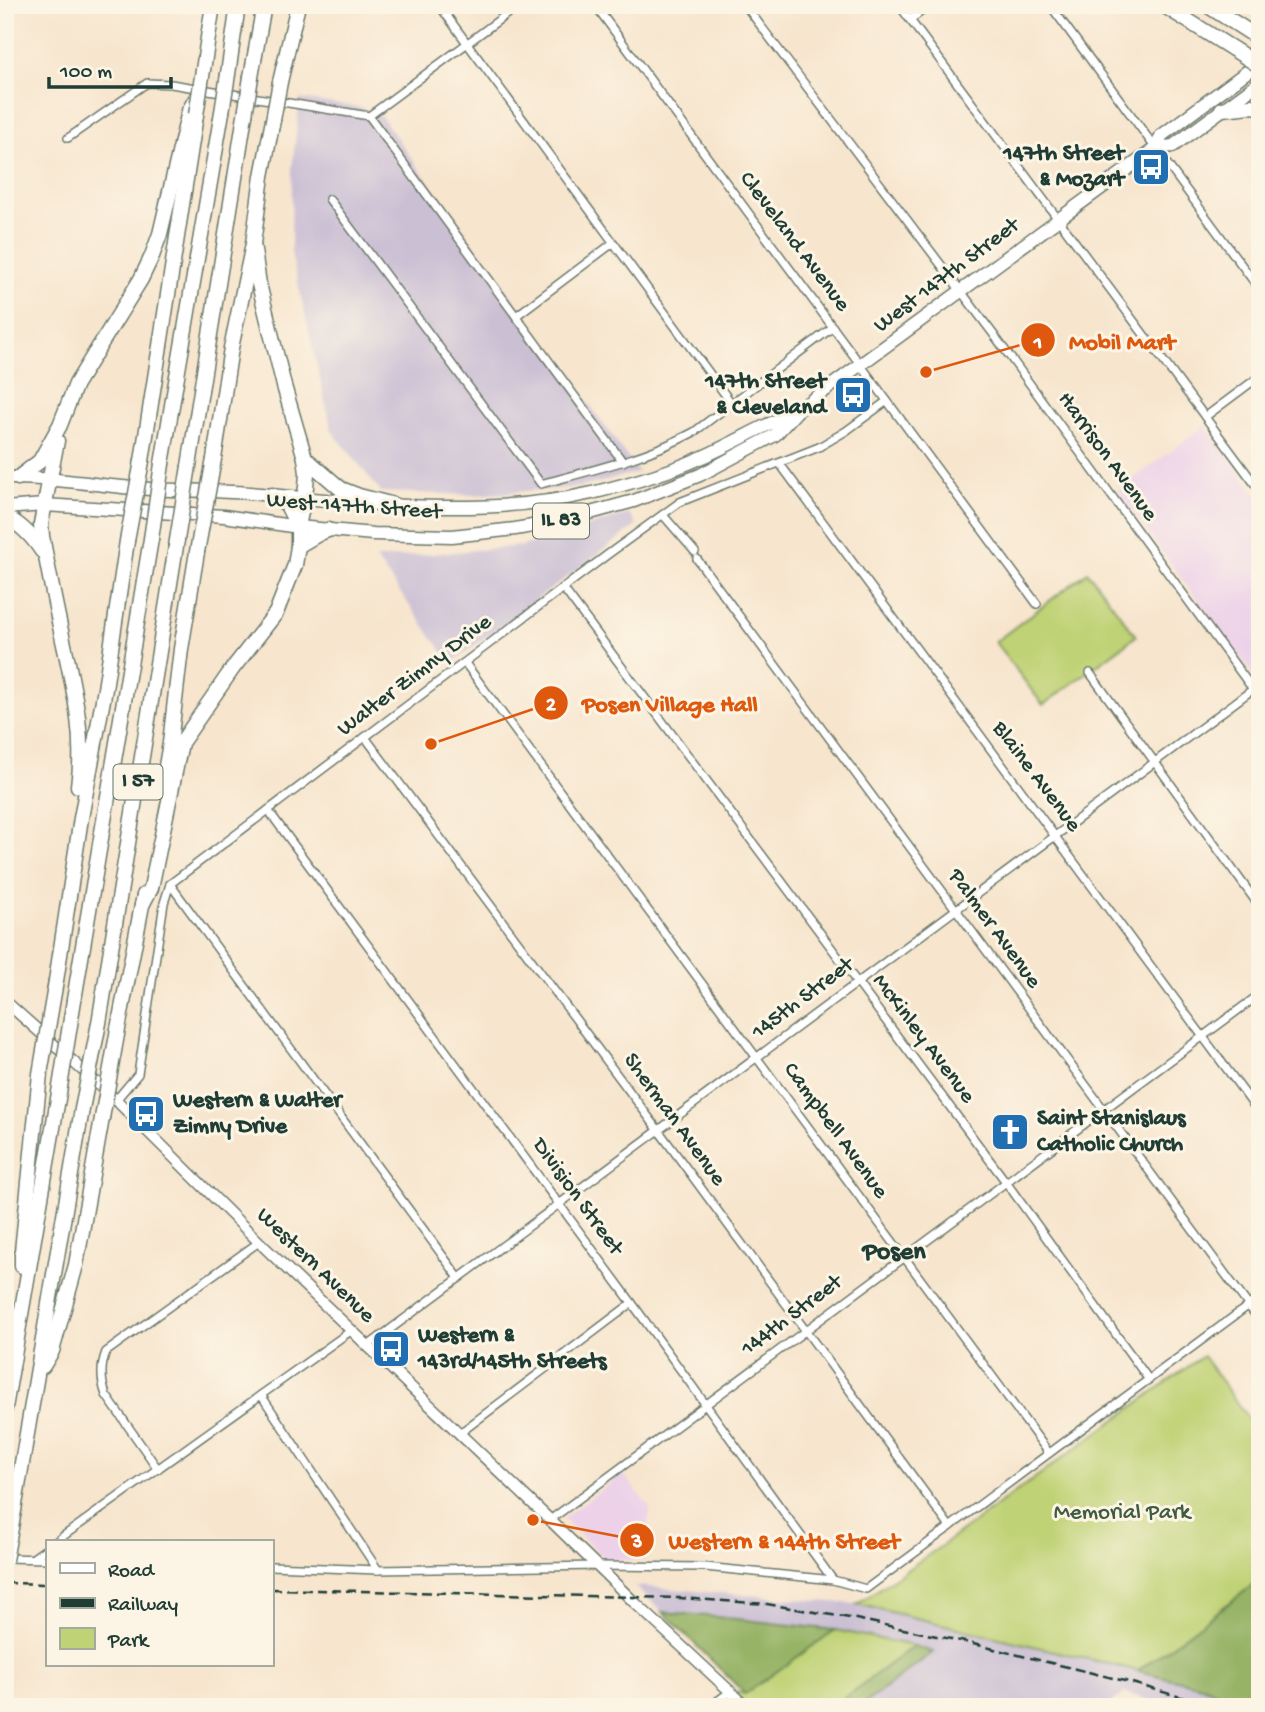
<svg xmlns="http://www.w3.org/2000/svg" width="1265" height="1712" font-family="'Gochi Hand',sans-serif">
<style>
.built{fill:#ecd1e9}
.industrial{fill:#cbbfd4}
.green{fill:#bfd275;stroke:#6f8854;stroke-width:2}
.forest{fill:#97b466;stroke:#5b784d;stroke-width:2}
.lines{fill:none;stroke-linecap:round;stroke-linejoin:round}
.minor-casing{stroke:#6b786a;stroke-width:10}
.secondary-casing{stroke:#6b786a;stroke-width:13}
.primary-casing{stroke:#6b786a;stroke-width:15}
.motorway-casing{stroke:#6b786a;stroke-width:17}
.minor{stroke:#fff;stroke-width:7}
.secondary{stroke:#fff;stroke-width:10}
.primary{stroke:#fff;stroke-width:12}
.motorway{stroke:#fff;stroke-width:14}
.rail{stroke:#1f3d34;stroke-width:2.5;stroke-dasharray:10 5;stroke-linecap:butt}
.motorway-bridge-casing{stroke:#6b786a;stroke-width:17;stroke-linecap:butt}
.motorway-bridge{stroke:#fff;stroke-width:14}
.labels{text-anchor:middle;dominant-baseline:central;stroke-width:6;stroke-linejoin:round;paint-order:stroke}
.shield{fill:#fcf5e5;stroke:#617469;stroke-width:2}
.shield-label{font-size:21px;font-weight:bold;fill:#1f3d34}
.poi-label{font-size:23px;font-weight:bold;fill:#1f3d34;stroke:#fcf5e5;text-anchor:start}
.street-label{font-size:23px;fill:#1f3d34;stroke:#fcf5e5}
.park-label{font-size:23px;fill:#3f5b41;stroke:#fcf5e5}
.quarter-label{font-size:26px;font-weight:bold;fill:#1f3d34;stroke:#fcf5e5}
.leader{fill:none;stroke:#de580e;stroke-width:2.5}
.callout-dot{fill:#de580e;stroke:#fcf5e5;stroke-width:2.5}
.mark-label{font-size:21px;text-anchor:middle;font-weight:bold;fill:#fff}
.callout-label{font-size:24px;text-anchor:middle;font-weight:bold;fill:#de580e;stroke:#fcf5e5;stroke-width:6;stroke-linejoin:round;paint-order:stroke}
</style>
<rect width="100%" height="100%" fill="#fcf5e5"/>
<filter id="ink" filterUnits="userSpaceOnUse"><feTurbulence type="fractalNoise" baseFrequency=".0143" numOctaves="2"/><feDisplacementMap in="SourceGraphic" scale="14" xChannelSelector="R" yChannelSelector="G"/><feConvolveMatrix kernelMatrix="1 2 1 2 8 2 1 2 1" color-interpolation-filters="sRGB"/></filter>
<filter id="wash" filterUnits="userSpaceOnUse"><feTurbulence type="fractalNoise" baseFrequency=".00686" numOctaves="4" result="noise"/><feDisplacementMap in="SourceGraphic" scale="28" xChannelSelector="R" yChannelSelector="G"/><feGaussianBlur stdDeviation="1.57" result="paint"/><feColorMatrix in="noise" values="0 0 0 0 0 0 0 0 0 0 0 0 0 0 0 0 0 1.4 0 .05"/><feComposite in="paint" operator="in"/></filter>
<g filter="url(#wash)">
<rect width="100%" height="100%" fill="#f7e5cd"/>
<g class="built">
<polygon points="1205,426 1260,499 1260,676 1256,679 1117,491"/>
<polygon points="623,1474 650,1508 644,1560 605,1559 563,1518"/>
</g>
<g class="industrial">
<polygon points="300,99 362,108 381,116 638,472 581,487 476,495 381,492 332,431 291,253 292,169"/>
<polygon points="629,514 637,525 451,663 376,559 522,546"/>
<polygon points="634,1586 857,1604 1202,1686 1253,1707 1172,1707 1125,1693 1106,1707 860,1707 933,1652 914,1646 835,1630 727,1618 663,1612"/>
</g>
<g class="green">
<polygon points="1088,572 1136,636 1043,705 995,642"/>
<polygon points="1203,1356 1260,1435 1260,1580 1138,1671 857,1604 940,1547"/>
<polygon points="835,1630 914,1646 832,1707 709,1707 731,1691 745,1694"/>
</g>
<g class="forest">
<polygon points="1260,1580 1260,1707 1253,1707 1202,1686 1138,1671"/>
<polygon points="663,1612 727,1618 835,1630 745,1694"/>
<polygon points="914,1646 933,1652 860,1707 832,1707"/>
</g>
</g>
<g filter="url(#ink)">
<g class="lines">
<defs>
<g id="minor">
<polyline points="439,5 732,404"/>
<polyline points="595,5 1037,604"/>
<polyline points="745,5 997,339 1260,699"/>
<polyline points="899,5 1260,491"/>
<polyline points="1050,5 1260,290"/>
<polyline points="910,20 930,5"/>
<polyline points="369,116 519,5"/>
<polyline points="68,138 147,83 171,84 369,116 623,462"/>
<path d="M329,199L541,484C593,470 646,458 694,432L833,327"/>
<polyline points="516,316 613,243"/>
<polyline points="1205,417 1260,376"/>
<polyline points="780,464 1260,1114"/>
<polyline points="663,515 695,552"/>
<polyline points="697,559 1260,1321"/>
<polyline points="563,588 1006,1182 1149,1380"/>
<polyline points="465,663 1049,1453"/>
<polyline points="1090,673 1260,907"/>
<polyline points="365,737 659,1131 950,1527"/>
<polyline points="268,810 632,1303 833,1580 866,1589 1260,1297"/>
<polyline points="170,884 459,1278"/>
<polyline points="116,1100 138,1074 164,903 170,884 607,555 680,502 819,447 846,431 887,401"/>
<polyline points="369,1345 1260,684"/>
<polyline points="261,1395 378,1570"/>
<polyline points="460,1433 632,1303"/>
<path d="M158,1469L106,1395C101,1381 100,1367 106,1352L259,1242"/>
<polyline points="550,1520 1260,994"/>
<polyline points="55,1542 352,1330"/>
<polyline points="6,1558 47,1559"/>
<polyline points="33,1558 47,1548"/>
<polyline points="271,1566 378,1570 598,1566 705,1567 833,1580"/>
<polyline points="709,1707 731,1691"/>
</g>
<polyline id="secondary" points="5,1001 116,1100 259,1242 550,1520 634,1602 747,1707"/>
<g id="primary">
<polyline points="1156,148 1161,136 1260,62"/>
<path d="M5,478C44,477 83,483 122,487C164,491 206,490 249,493C363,503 479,519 592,493C628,484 665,474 698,459C731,445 761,426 794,413"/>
<polyline points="5,508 44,505 224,516 298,527 373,534 452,536 515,529 561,521 634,501 700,475 775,435 797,411 1156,148 1173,146 1260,82"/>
</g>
<g id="motorway">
<polyline points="1163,5 1233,49"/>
<polyline points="1207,5 1260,39"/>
<polyline points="1258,5 1260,6"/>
<polyline points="203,70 213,5"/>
<polyline points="228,74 238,5"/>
<polyline points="251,77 264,5"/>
<polyline points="280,82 298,5"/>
<polyline points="1222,109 1251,106 1260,107"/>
<path d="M57,441L41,524L42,536C48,568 54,599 61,631C72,682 86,733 78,786"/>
<polyline points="305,458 341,489 359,496 394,505"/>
<polyline points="214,459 231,348 253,244 262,176 273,120"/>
<polyline points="142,461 196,115"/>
<polyline points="162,464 222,112"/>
<polyline points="189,466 245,115"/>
<polyline points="18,478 40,461 60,425 76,384 141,279 152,256 160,234 189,111 199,93"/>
<polyline points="272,495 287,505 298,527"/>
<path d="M5,517C21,524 32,536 42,551"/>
<polyline points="298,546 320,533 328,530"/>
<polyline points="162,789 170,743 181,649 197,552"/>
<polyline points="142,905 151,888 181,743 233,668 276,613 295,565 298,546 298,527 306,487 307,473 305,458 284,386 259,284 253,244"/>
<polyline points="56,981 81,818 105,689 127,541"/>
<polyline points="74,1000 151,539"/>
<polyline points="99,1023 177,540"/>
<polyline points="118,1029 144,895"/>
<polyline points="22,1266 22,1251 40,1074"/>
<polyline points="43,1366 52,1351 76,1265 102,1118"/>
<polyline points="5,1408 60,1087"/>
<polyline points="11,1528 82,1109"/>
</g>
</defs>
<use href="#minor" class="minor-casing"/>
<use href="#secondary" class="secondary-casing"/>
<use href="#primary" class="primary-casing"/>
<use href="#motorway" class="motorway-casing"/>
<use href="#minor" class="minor"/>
<use href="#secondary" class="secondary"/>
<use href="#primary" class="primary"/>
<use href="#motorway" class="motorway"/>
<g class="rail">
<polyline points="5,1583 47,1584"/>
<polyline points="271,1589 680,1598 767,1604 856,1619 965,1642 1125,1681 1215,1707"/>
</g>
<defs>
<g id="motorway-bridge">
<polyline points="1233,49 1260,66"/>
<polyline points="222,112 228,74"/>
<polyline points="196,115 203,70"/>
<polyline points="245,115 251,77"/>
<polyline points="273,120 280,82"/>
<polyline points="151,539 162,464"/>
<polyline points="177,540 189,466"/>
<polyline points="127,541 142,461"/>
<polyline points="197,552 214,459"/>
<polyline points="40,1074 56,981"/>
<polyline points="60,1087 74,1000"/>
<polyline points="82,1109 99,1023"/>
<polyline points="102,1118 118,1029"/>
<polyline points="5,1560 11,1528"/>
</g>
</defs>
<use href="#motorway-bridge" class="motorway-bridge-casing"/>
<use href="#motorway-bridge" class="motorway-bridge"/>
</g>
</g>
<defs>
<symbol id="bus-square" viewBox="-11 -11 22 22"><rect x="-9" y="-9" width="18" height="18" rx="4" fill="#1f6fb2" stroke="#fcf5e5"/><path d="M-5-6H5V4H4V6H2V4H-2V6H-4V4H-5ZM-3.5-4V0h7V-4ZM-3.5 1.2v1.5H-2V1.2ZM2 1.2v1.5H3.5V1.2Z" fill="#fff"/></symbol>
<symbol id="church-square" viewBox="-11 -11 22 22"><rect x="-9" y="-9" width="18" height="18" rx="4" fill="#1f6fb2" stroke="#fcf5e5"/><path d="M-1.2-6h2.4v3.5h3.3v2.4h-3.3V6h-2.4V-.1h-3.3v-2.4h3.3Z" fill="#fff"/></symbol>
</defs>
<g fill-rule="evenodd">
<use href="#bus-square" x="1129" y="145" width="44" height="44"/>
<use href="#bus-square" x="831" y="373" width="44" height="44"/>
<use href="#bus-square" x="124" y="1092" width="44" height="44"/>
<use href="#church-square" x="988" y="1110" width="44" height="44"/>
<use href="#bus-square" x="369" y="1327" width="44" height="44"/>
</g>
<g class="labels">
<g class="shield">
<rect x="533" y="503.5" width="56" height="35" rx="5"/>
<rect x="113.5" y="764.5" width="49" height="35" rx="5"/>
</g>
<g class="shield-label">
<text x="561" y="521">IL 83</text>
<text x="138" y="782">I 57</text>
</g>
<g class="poi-label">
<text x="1124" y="154" text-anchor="end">147th Street<tspan x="1124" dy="26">&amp; Mozart</tspan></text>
<text x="826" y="382" text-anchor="end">147th Street<tspan x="826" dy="26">&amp; Cleveland</tspan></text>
<text x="173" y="1101">Western &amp; Walter<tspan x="173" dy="26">Zimny Drive</tspan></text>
<text x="1037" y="1119">Saint Stanislaus<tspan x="1037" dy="26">Catholic Church</tspan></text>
<text x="418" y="1336">Western &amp;<tspan x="418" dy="26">143rd/145th Streets</tspan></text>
</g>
<g class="street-label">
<text transform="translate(794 242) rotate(53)">Cleveland Avenue</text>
<text transform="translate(947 276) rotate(-37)">West 147th Street</text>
<text transform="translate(1107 457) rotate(54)">Harrison Avenue</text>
<text transform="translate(354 507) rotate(4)">West 147th Street</text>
<text transform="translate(415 676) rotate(-37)">Walter Zimny Drive</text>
<text transform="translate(1036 777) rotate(53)">Blaine Avenue</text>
<text transform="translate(994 929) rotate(54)">Palmer Avenue</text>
<text transform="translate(803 999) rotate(-37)">145th Street</text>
<text transform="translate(923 1039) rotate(53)">McKinley Avenue</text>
<text transform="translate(674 1120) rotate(54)">Sherman Avenue</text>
<text transform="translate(835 1131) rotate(54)">Campbell Avenue</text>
<text transform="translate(577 1197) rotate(54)">Division Street</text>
<text transform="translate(315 1266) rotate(44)">Western Avenue</text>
<text transform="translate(792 1316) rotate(-37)">144th Street</text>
</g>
<g class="park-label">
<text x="1122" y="1513">Memorial Park</text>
</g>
<g class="quarter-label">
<text x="894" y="1253">Posen</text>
</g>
</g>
<path class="leader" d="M926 372L1038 340M431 744L551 703M533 1520L637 1540"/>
<g class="callout-dot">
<circle cx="926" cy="372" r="7"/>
<circle cx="431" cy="744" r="7"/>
<circle cx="533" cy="1520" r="7"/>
<circle cx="1038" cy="340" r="18"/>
<circle cx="551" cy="703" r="18"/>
<circle cx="637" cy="1540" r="18"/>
</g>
<g class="mark-label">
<text x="1038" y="348">1</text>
<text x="551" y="710">2</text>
<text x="637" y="1547">3</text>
</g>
<g class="callout-label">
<text x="1122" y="349">Mobil Mart</text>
<text x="670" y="711">Posen Village Hall</text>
<text x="784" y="1548">Western &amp; 144th Street</text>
</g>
<rect width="1265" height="1712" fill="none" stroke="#fcf5e5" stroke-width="28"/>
<rect x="46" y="1540" width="228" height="126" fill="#fcf5e5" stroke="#a4ab9e" stroke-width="2"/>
<rect x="60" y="1563" width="35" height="10" fill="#ffffff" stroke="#a4ab9e" stroke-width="2"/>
<text x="108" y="1576" font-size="21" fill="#1f3d34">Road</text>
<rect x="60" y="1598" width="35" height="10" fill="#1f3d34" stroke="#a4ab9e" stroke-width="2"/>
<text x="108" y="1610" font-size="21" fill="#1f3d34">Railway</text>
<rect x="60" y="1628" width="35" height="21" fill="#bfd275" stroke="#a4ab9e" stroke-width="2"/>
<text x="108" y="1646" font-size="21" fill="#1f3d34">Park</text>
<path d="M49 77v10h122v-10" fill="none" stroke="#1f3d34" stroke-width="3.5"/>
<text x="60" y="77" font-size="21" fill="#1f3d34" stroke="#fcf5e5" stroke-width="5" paint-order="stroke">100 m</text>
</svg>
